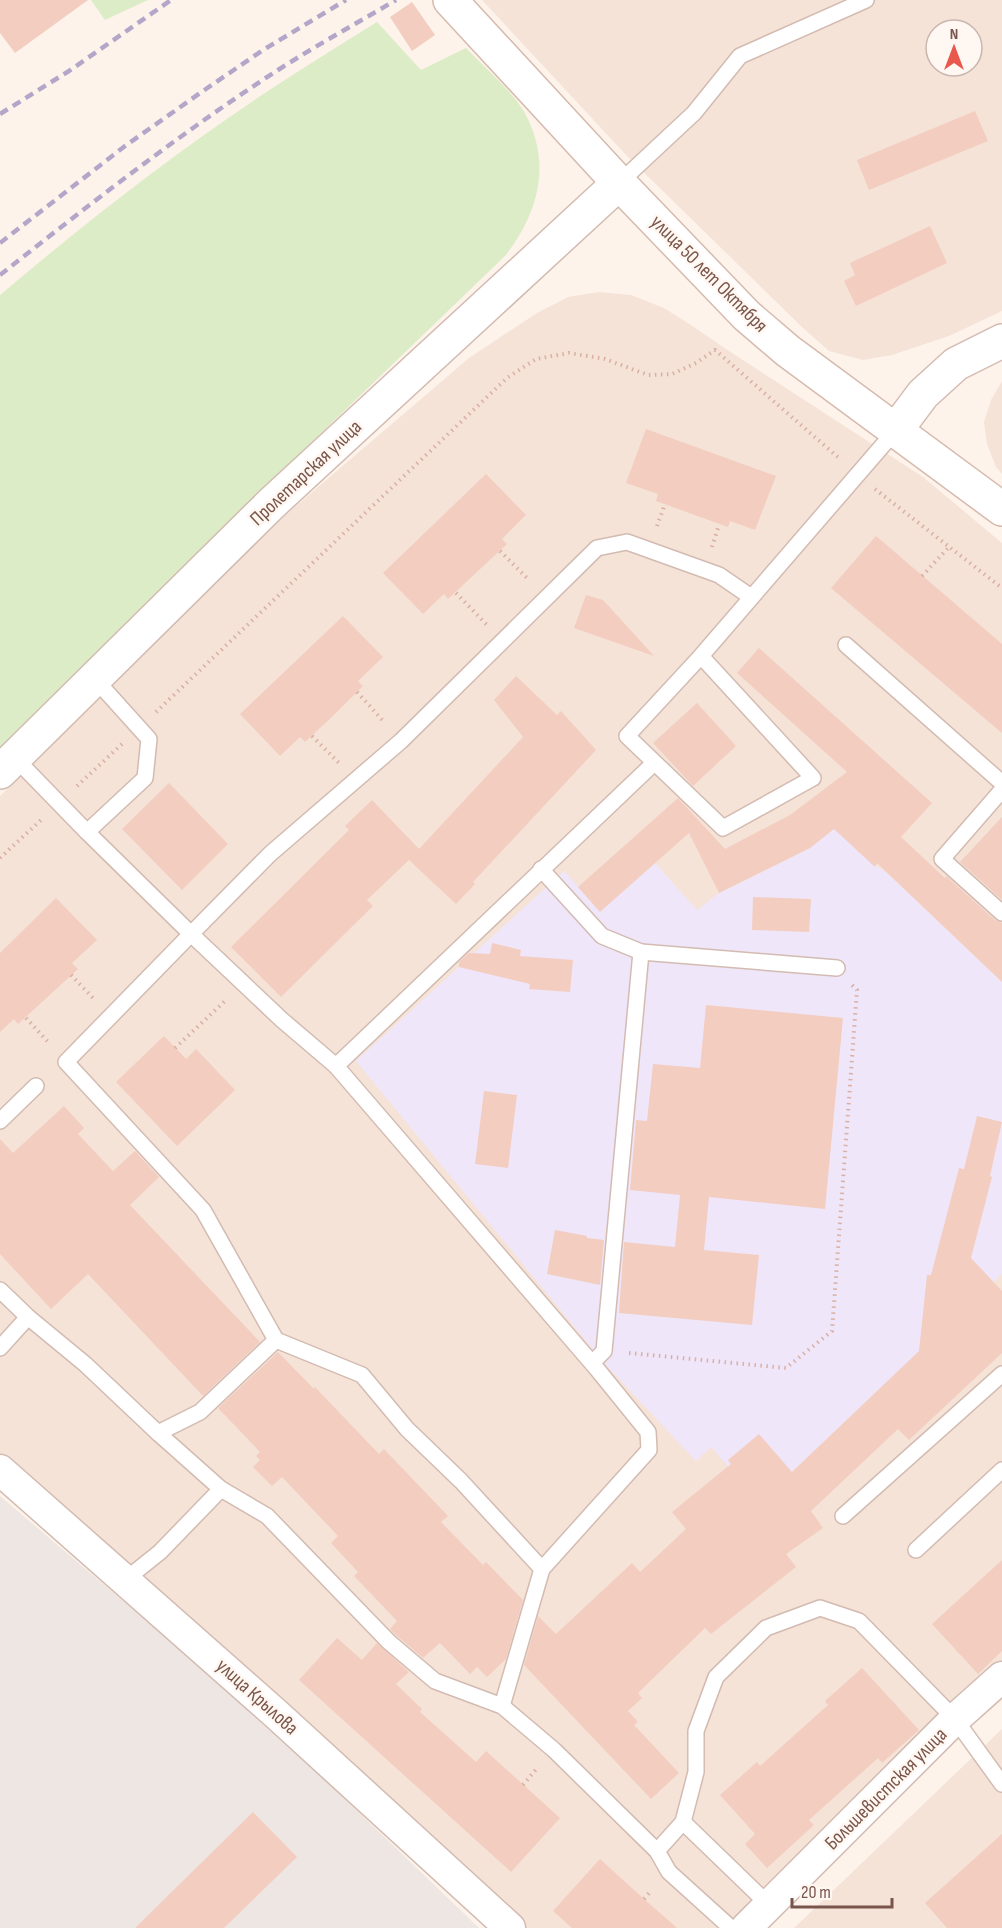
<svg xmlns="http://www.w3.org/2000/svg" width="1002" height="1928" font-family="'Sofia Sans Condensed',sans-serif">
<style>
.residential{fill:#f5e3d8;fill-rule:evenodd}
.industrial{fill:#eee6e2}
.education{fill:#f0e6fa}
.green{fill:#dbecc7}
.building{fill:#f3cdc0}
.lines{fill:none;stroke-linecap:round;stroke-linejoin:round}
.service-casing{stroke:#d3bbb1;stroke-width:18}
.minor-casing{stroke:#d3bbb1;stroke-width:33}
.tertiary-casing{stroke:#d3bbb1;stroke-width:36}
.secondary-casing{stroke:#d6baae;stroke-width:36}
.path{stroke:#d9b0a3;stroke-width:4;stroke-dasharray:1.5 4.5;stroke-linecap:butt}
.service{stroke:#fff;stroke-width:15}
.minor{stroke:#fff;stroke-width:30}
.tertiary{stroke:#fff;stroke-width:33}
.secondary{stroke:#fff;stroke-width:33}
.rail{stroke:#b4a6c9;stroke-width:4.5;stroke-dasharray:9 6;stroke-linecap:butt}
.labels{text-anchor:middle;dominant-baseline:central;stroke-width:5;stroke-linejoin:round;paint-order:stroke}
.street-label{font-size:20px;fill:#79554b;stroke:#fff7f1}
</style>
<rect width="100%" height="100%" fill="#fdf3ea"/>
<g class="residential">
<path d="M482,0H1002V311L949,336L892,355L863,360L829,351L803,328L627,156ZM936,30H972V66H936Z"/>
<polygon points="599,292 631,295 664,308 694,327 726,349 923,477 1002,543 1002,1667 733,1928 521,1928 0,1460 0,796 283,517 469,358 537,313 568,297"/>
<polygon points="1002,381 1002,474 996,467 987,444 984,422 991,400"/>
<polygon points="1002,1729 1002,1928 794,1928"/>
</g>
<polygon class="industrial" points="0,1496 266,1723 479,1928 0,1928"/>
<polygon class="education" points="835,828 862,855 889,875 1002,982 1002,1274 760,1502 711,1447 696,1461 604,1363 356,1061 564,871 600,911 655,863 697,910 719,893 810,848"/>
<g class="green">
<polygon points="91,0 148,0 105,20"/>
<path d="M377,22L421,70L466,48C483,66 510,89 523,110C553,161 539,213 505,256L260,492L0,750V295C91,218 187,143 288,78C317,59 347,41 377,22Z"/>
</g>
<g class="building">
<polygon points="0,0 88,0 15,53 0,33"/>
<polygon points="412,2 435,35 412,51 390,17"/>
<polygon points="975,111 988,141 869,190 857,160"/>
<polygon points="930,226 947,263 856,306 844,281 855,275 850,263"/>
<polygon points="646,429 776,476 755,530 730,521 728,527 656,501 658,494 626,483"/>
<polygon points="486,474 526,515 502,539 507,544 448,599 444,594 423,614 383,573"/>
<polygon points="876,536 1002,644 1002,733 831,588"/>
<polygon points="586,595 603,600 654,656 574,628"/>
<polygon points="343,616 383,657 358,681 363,686 336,713 305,742 300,737 280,756 240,714"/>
<polygon points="759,648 932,803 901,837 945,878 946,876 995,920 1002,923 1002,982 877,863 875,867 834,829 810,848 719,893 689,833 600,912 578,887 678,798 725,849 790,815 847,772 737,673"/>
<polygon points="516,676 557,715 561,711 596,750 473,882 475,884 456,904 409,860 367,900 373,906 281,997 231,947 349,830 345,826 372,800 419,849 523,737 494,700"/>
<polygon points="697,703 736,746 693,786 653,743"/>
<polygon points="169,783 228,844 182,890 122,829"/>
<polygon points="1002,817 1002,900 960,862"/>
<polygon points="753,897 811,899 809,932 752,930"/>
<polygon points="56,898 97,940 72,963 78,969 18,1024 14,1019 0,1032 0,953"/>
<polygon points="492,943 521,950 520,956 573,960 570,992 529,989 530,984 459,967 459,962 469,953 490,954"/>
<polygon points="706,1005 843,1018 825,1209 709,1197 704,1250 759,1255 752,1325 619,1313 624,1242 675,1247 680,1195 630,1190 636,1120 647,1121 653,1064 700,1068"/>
<polygon points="164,1036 186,1059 196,1049 235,1090 177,1146 116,1082"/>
<polygon points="484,1091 517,1095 508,1168 475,1164"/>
<polygon points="64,1106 84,1128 78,1134 113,1171 135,1151 159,1177 130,1205 260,1342 203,1396 88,1274 51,1309 0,1254 0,1139 13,1153"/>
<polygon points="977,1116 1002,1122 990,1176 992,1177 971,1258 1002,1291 1002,1353 909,1440 898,1429 811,1511 823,1528 786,1554 796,1567 711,1634 705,1628 638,1693 642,1698 628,1711 638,1722 634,1725 679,1773 651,1799 524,1665 538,1616 556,1634 632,1563 640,1572 686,1529 672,1512 731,1464 728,1460 759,1434 792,1472 919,1351 927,1275 931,1275 959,1168 964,1169"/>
<polygon points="555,1230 587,1236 587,1238 604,1240 600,1285 547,1274"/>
<polygon points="278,1352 314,1389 315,1387 379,1454 384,1449 448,1516 441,1522 483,1565 486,1562 523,1600 506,1659 487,1677 477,1667 470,1674 440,1643 423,1658 396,1635 390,1629 397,1621 354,1576 358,1572 331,1543 338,1536 282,1477 272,1486 253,1467 260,1460 256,1456 260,1452 218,1408"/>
<polygon points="1002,1560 1002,1651 978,1674 932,1624"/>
<polygon points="337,1638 362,1660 377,1643 409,1672 396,1684 422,1709 420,1712 476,1762 486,1751 560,1818 511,1872 299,1680"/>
<polygon points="862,1668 919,1730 882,1763 878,1758 809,1820 814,1825 767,1868 745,1844 755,1834 720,1795 757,1762 760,1766 828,1705 825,1701"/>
<polygon points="253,1812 297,1857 224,1928 135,1928"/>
<polygon points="1002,1834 1002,1928 947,1928 925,1903"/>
<polygon points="600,1859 644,1899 677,1928 572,1928 553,1911"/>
</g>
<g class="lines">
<defs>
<g id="service">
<polyline points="619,183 694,113 740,56 866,0"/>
<polyline points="846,645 1002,783"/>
<polyline points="701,656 813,778 723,828 627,736 701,656 896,430"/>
<polyline points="15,758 87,832 191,934 270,854 401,741 597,548 627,542 719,575 751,597"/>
<polyline points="1002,790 942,859 1002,913"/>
<polyline points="87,832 145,778 149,739 95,679"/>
<polyline points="541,869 602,936 641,952 837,968"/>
<polygon points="191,934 282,1020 336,1066 597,1369 648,1432 649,1450 542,1569 461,1481 407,1429 362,1375 276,1340 203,1210 66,1062"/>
<polyline points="336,1066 654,763"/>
<polyline points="0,1121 36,1086"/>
<polyline points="0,1290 28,1317 85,1364 158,1433 221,1489 267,1516 389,1642 435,1681 502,1706 554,1750 657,1851 669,1872 731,1928"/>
<polyline points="0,1348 28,1317"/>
<polyline points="592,1363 604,1351 641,952"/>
<polyline points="158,1433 200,1412 276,1340"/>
<polyline points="843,1516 1002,1374"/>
<polyline points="916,1550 1002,1470"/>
<polyline points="125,1580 160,1552 221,1489"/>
<polyline points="502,1706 542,1569"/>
<polyline points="683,1822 769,1905"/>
<polyline points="657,1851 683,1822 696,1772 696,1731 716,1677 766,1628 820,1608 859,1621 955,1719 1002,1784"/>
</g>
<g id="minor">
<polyline points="0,1470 275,1713 510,1928"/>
<polyline points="746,1928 955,1719 1002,1677"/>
</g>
<g id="tertiary">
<polyline points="896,430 923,394 956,364 1002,341"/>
<polyline points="0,772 271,504 619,183"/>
</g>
<polyline id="secondary" points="450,0 619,183 747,316 788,351 1002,509"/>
</defs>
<use href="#service" class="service-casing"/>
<use href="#minor" class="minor-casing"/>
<use href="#tertiary" class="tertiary-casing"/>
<use href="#secondary" class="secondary-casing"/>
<g class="path">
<polyline points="875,489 1002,588"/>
<polyline points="657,526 665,504"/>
<polyline points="712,547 719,525"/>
<polyline points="500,551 529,580"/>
<polyline points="922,576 949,547"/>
<polyline points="456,593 487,625"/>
<polyline points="357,692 385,723"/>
<polyline points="156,712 507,378 536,359 569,353 605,359 648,375 672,374 696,363 715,350 840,459"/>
<polyline points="312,736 339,763"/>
<polyline points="77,786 122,744"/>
<polyline points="0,858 41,820"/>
<polyline points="71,975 93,998"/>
<polyline points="26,1018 50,1044"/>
<polyline points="175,1048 225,1001"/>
<polyline points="629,1353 786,1368 832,1331 857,990 852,985"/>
<polyline points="523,1785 538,1767"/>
<polyline points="644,1899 652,1890"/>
</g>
<use href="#service" class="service"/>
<use href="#minor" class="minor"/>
<use href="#tertiary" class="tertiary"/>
<use href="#secondary" class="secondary"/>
<g class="rail">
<polyline points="0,114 69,71 171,0"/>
<polyline points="0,243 125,146 203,91 263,50 346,0"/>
<path d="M0,275C90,204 182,132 278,70C317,45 357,23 396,0"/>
</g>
</g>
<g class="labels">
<g class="street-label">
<text transform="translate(709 274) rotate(45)">улица 50 лет Октября</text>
<text transform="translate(306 473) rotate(-43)">Пролетарская улица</text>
<text transform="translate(257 1697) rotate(42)">улица Крылова</text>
<text transform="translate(886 1789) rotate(-45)">Большевистская улица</text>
</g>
</g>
<g transform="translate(954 48)"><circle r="28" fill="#fff7f1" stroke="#c9b6af" stroke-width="1.5"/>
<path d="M0-4.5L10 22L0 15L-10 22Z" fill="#e9584d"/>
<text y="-9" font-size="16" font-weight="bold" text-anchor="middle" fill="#79554b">N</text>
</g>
<path d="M792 1898v9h100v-9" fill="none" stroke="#79554b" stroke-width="3"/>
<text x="801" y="1898" font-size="18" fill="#79554b" stroke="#fff7f1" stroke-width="4.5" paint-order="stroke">20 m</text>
</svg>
